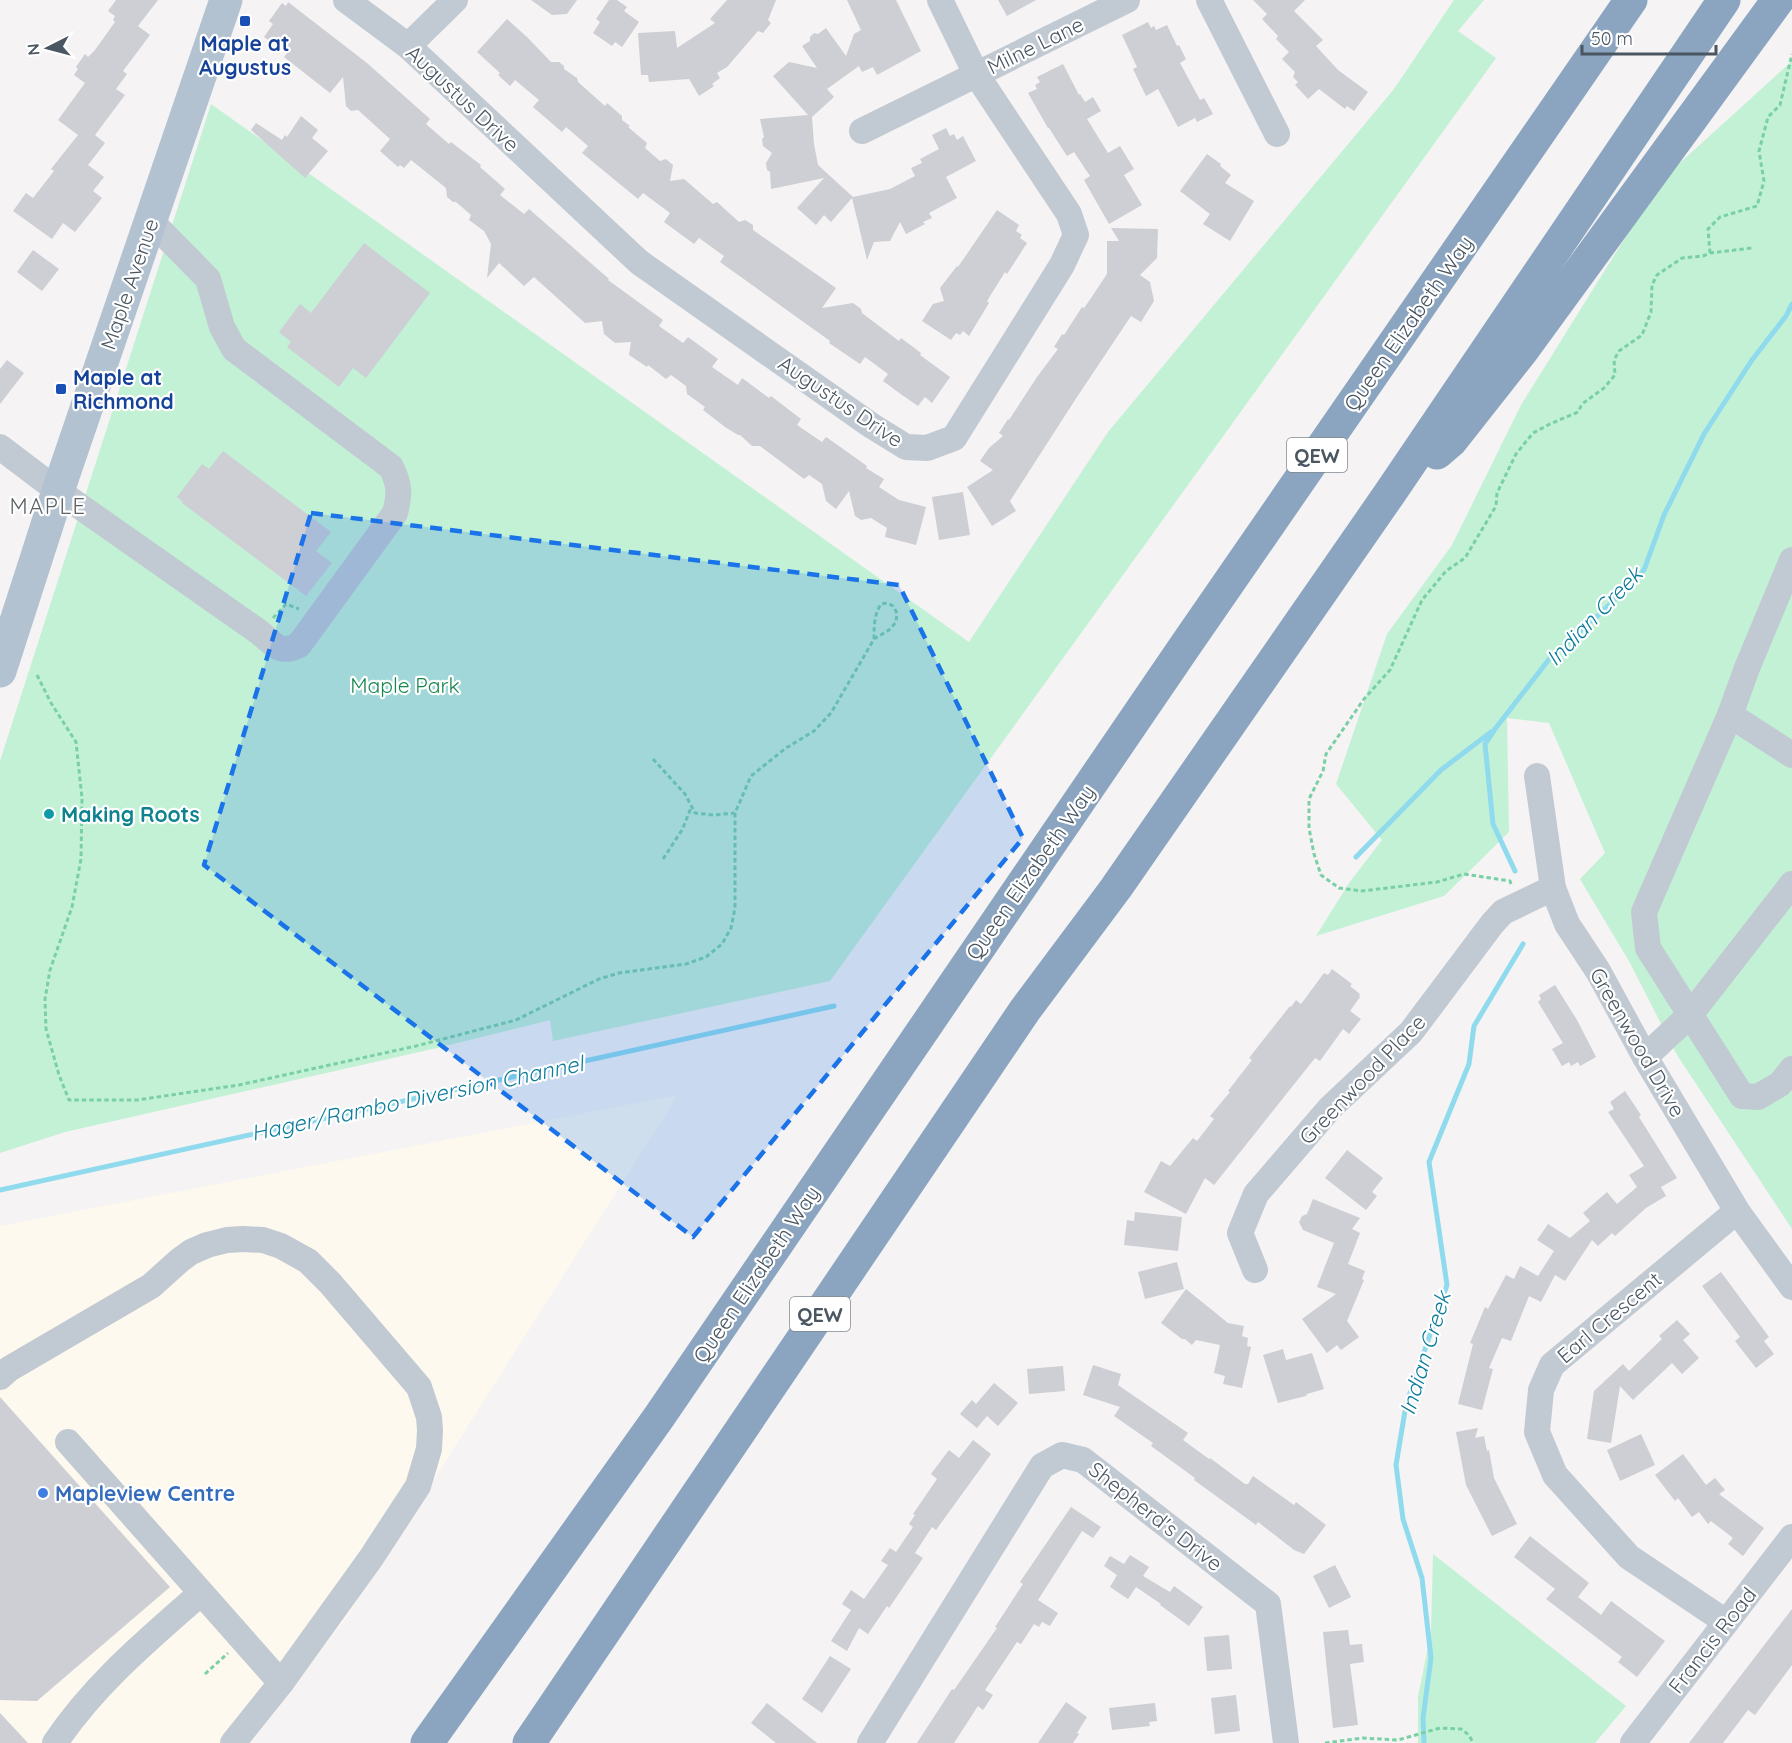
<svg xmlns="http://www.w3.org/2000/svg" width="1792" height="1743" font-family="Quicksand,sans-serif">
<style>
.commercial{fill:#fdf9ef}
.green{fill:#c3f1d5}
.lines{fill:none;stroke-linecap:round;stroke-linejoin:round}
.stream{stroke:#90daee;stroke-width:5}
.building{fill:#cdcfd5}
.path{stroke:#7ad0a6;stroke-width:3;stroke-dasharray:4.5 3;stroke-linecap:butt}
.minor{stroke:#c1cad2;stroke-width:26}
.major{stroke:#b3c2d1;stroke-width:33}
.highway{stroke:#8ba5c1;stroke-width:33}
.marked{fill:#1a73e8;fill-opacity:0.2;stroke:#1a73e8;stroke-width:4.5;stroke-dasharray:12 8;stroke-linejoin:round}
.transit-dot{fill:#1a4fb4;stroke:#fff;stroke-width:2}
.culture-dot{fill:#0f9aa8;stroke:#fff;stroke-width:2}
.shop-dot{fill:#3f7fe0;stroke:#fff;stroke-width:2}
.labels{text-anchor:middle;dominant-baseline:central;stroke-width:4.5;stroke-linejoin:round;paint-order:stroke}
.shield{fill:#fff;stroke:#808990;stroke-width:1.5}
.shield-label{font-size:20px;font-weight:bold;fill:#4a5661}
.transit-label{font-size:21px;font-weight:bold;fill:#164399;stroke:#fff}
.street-label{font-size:21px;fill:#4a5661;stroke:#fff}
.park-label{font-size:21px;fill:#17864f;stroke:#fff}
.culture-label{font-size:21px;font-weight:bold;fill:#0d838f;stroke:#fff;text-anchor:start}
.shop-label{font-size:21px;font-weight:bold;fill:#366cbe;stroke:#fff;text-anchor:start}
.neighbourhood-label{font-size:22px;letter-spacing:1.5px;fill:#5f6368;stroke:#fff}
.water-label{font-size:22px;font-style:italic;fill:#0c7c9b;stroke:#fff}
</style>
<rect width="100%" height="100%" fill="#f5f3f3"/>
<polygon class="commercial" points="678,1095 346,1618 250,1743 0,1743 0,1226"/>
<g class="green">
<polygon points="1454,0 1484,0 1458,31 1496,58 830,981 553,1041 550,1020 437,1048 65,1132 0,1153 0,761 211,104 969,642 1108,432 1394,89"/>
<polygon points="1792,61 1792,1229 1677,1055 1630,963 1580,879 1605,853 1549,723 1507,718 1509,832 1444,896 1316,936 1349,883 1382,840 1336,784 1387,634 1452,545 1521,405 1661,180"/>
<polygon points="1433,1554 1626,1706 1595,1743 1418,1743 1418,1697 1431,1632"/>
</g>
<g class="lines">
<g class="stream">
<polyline points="1356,857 1441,770 1491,732"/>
<polyline points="1515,871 1493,824 1485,744 1495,729 1550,658 1603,611 1644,570 1664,515 1704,434 1752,360 1786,316 1792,304"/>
<polyline points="0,1190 834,1006"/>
<polyline points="1424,1743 1423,1718 1431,1658 1422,1578 1403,1519 1396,1465 1406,1405 1447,1285 1429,1162 1469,1064 1474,1026 1523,944"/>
</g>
</g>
<g class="building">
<polygon points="116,0 158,0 138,26 150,35 123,71 127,74 116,89 125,95 95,135 105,143 88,165 104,177 93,191 102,198 75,232 63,223 52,239 13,211 26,193 33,198 54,171 51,169 78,135 58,120 85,83 74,75 78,69 76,67 85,54 88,57 95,50 115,22 113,20 115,16 108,11"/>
<polygon points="531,0 577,0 567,14 552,15"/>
<polygon points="609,0 617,0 627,7 624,11 639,22 622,47 615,42 612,46 593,33 600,22 596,19"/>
<polygon points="727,0 776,0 768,20 771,23 763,33 758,31 727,67 717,73 720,78 712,84 714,86 699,96 689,79 649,82 648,75 641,75 638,33 675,31 677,48 715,23 710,19"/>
<polygon points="847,0 896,0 921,51 877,75 873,67 862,72 859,66 827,89 834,97 812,117 814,144 818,165 853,197 890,189 915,176 911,168 922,163 920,159 939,149 932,135 946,128 950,136 954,134 957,140 963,136 976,161 946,177 957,198 929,213 932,218 923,222 925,224 906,234 900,222 890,241 874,242 867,260 852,198 831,222 824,215 816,225 797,208 824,178 771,189 770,172 767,170 766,163 772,153 763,146 762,139 764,137 760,119 808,115 773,76 789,62 817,68 802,46 810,41 810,37 814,33 818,34 826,28 846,56 854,34 861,30"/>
<polygon points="998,0 1036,0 1007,16"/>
<polygon points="1253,0 1305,0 1294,11 1323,40 1316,46 1338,70 1368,92 1354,111 1347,106 1345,109 1319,89 1308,99 1295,85 1298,82 1293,77 1295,72 1282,59 1289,52 1276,39 1278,36 1262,19 1267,14"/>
<polygon points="288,2 367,63 430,119 426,124 449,144 451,142 481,165 480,167 505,189 500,195 524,214 529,209 609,279 608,280 663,320 659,326 683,343 688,337 718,359 712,367 738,385 742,378 769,398 771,396 801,419 797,425 822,442 826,437 839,446 867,466 866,468 884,479 879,487 899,500 926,507 916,545 885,537 887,528 871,518 861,520 855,516 849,491 836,509 826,501 822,484 809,475 804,479 760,446 752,446 740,435 738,435 725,427 703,410 705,407 687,394 686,386 671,375 666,379 648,365 647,367 629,355 631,342 615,343 604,334 602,321 585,323 534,277 524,286 499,263 487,278 491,244 484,231 469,220 471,215 456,202 453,202 447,197 446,188 411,160 404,168 400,165 398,167 380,151 390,139 358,110 351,111 346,106 343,77 330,93 284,57 287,53 264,37 273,24 269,21 282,3 286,6"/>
<polygon points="507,19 527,37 551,62 559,62 564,66 564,69 577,78 578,82 605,106 607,103 622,116 622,120 630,126 628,127 647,143 645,148 660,161 666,159 673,165 670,181 684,179 713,204 717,202 739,222 745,220 753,225 753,230 836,288 822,308 853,303 861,309 862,313 899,341 901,338 921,353 920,355 950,377 932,403 925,397 918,406 902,395 883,381 888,374 865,357 860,364 829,343 830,341 720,262 724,256 699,238 694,244 664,222 670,213 643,193 638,199 582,153 588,146 566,127 562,132 533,107 539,100 515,80 510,86 498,75 500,73 477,52"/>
<polygon points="1148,22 1151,28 1154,26 1156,30 1167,25 1177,46 1179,45 1186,59 1180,63 1200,100 1204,98 1213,114 1197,122 1195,118 1178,127 1158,89 1146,96 1133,69 1137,67 1122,35"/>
<polygon points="1063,64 1079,95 1080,94 1085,102 1093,97 1101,111 1087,119 1108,153 1120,146 1134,169 1124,175 1142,205 1109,224 1084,180 1090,176 1074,152 1067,156 1049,128 1048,128 1028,93 1037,89 1035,85 1040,82 1037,77"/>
<polygon points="301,116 318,130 312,138 328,151 305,178 251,130 256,123 282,140 285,135 287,137"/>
<polygon points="1207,154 1221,164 1220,166 1231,175 1225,183 1254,201 1230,241 1203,224 1210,214 1180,191"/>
<polygon points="997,210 1019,225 1016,231 1022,235 1020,238 1027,243 1007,274 1005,272 987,301 989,303 969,336 963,331 960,335 956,333 951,340 922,321 933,304 944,301 940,288 957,266 958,267"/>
<polygon points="1111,228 1158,229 1157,258 1140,275 1150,282 1154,301 1141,322 1131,316 1075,400 1010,501 1016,511 992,526 967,487 993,470 980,461 989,448 1003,436 999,433 1008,419 1009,420 1037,377 1058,349 1054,347 1062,334 1064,335 1082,307 1084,308 1089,301 1107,274 1107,241 1119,241"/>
<polygon points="364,243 430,293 366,378 353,368 339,387 287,347 291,342 279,332 300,304 311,313"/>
<polygon points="33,250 59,269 42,291 17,272"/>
<polygon points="7,360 24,373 0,404 0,369"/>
<polygon points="223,451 331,532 316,551 332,563 306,596 182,503 183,502 177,497 202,464 209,469"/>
<polygon points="963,492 970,535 939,540 932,497"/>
<polygon points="1332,969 1352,984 1350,986 1360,994 1359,996 1360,997 1350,1011 1361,1019 1349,1034 1343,1029 1320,1061 1315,1058 1214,1185 1205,1178 1186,1214 1144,1192 1161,1161 1170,1166 1193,1138 1197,1141 1214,1119 1210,1116 1230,1092 1228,1091 1252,1060 1249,1058 1290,1006 1291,1007 1296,1000 1301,1004 1324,973 1328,975"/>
<polygon points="1555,985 1577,1020 1596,1057 1580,1066 1578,1062 1571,1066 1569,1062 1562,1066 1552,1049 1563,1043 1538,1002 1541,999 1539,995"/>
<polygon points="1625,1091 1641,1115 1639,1117 1677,1178 1661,1187 1666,1196 1646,1208 1615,1236 1612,1233 1598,1246 1592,1240 1565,1281 1555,1275 1541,1302 1529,1296 1511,1341 1502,1338 1489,1368 1493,1369 1482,1410 1458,1404 1473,1344 1470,1343 1485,1307 1488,1309 1506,1275 1514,1279 1520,1266 1538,1276 1554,1251 1537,1240 1548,1224 1570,1238 1590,1221 1583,1213 1607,1192 1617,1204 1637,1187 1629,1175 1644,1166 1608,1112 1614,1109 1610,1102"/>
<polygon points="1347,1150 1383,1178 1372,1192 1377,1196 1366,1210 1325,1178"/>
<polygon points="1313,1199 1360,1218 1352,1229 1360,1233 1348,1264 1365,1271 1362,1279 1364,1280 1347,1321 1359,1337 1341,1350 1337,1345 1327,1353 1302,1319 1336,1294 1317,1287 1334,1243 1303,1230 1299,1222 1302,1216 1307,1214"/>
<polygon points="1135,1212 1182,1217 1178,1251 1124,1245 1127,1220 1134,1221"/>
<polygon points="1177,1262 1184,1289 1145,1299 1138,1272"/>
<polygon points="1721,1272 1769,1337 1764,1341 1774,1354 1756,1368 1735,1341 1740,1337 1702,1286"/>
<polygon points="1186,1289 1228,1323 1244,1326 1242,1336 1248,1338 1247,1346 1251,1347 1242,1388 1223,1384 1225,1376 1214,1373 1220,1345 1196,1340 1192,1345 1185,1339 1182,1339 1161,1323"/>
<polygon points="1677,1320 1690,1334 1683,1340 1699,1358 1682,1374 1672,1363 1633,1400 1620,1386 1611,1443 1587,1439 1594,1391 1623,1364 1629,1371 1662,1339 1659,1336"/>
<polygon points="1283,1349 1286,1360 1312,1353 1324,1389 1307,1394 1306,1396 1278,1403 1263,1355"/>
<polygon points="1093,1365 1121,1374 1118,1385 1188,1433 1183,1440 1209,1459 1210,1458 1245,1484 1248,1484 1253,1476 1294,1505 1296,1502 1326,1525 1304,1554 1294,1550 1258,1522 1256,1525 1194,1480 1195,1478 1151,1446 1153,1443 1114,1416 1120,1407 1083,1395"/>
<polygon points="1063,1366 1065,1391 1029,1394 1027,1369"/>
<polygon points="994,1383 1018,1403 998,1426 987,1416 977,1428 960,1414 972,1400 976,1404"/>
<polygon points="0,1397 170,1587 37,1701 0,1700"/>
<polygon points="1478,1428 1475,1438 1484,1436 1487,1451 1489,1450 1494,1478 1517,1524 1492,1536 1466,1485 1456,1432"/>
<polygon points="1641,1434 1655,1465 1620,1481 1607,1450"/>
<polygon points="973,1440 991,1454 936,1530 932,1527 915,1553 923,1558 889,1608 887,1606 868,1634 859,1628 847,1651 831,1641 851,1610 842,1604 851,1590 864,1599 888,1565 881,1561 890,1548 896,1552 913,1527 909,1524 915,1515 913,1514 937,1479 931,1474 949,1450 959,1458"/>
<polygon points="1683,1454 1706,1485 1715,1478 1725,1490 1719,1494 1764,1528 1743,1556 1728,1544 1733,1538 1711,1521 1708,1524 1699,1512 1692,1517 1678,1498 1675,1501 1655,1475"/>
<polygon points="1071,1507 1101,1527 1093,1538 1082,1531 1038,1600 1058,1613 1050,1626 1042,1622 1039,1627 1034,1624 1021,1644 1017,1642 985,1690 993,1695 983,1710 978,1706 954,1743 917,1743 952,1689 954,1690 997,1628 995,1627 1023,1584 1020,1582"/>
<polygon points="1530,1536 1589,1583 1578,1597 1601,1615 1611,1601 1665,1641 1637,1677 1618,1662 1622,1657 1546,1599 1555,1589 1514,1557"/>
<polygon points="1130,1555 1149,1567 1143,1576 1170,1592 1174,1586 1203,1607 1189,1626 1160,1605 1161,1604 1136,1587 1128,1599 1110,1587 1117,1575 1104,1566 1110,1556 1124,1564"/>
<polygon points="1335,1565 1351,1597 1329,1608 1313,1576"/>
<polygon points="1792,1609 1792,1665 1755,1715 1748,1710 1723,1743 1689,1743"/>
<polygon points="1348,1630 1350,1645 1362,1644 1364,1662 1350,1664 1358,1725 1333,1728 1323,1632"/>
<polygon points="1229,1635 1232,1669 1207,1671 1204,1637"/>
<polygon points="830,1656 851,1669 822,1713 802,1699"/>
<polygon points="1236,1695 1240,1731 1215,1734 1211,1698"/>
<polygon points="1066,1702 1087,1717 1077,1733 1079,1734 1073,1743 1038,1743"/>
<polygon points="767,1703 817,1743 776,1743 751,1723"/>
<polygon points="1155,1703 1157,1721 1149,1722 1150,1726 1112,1730 1109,1708"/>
<polygon points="0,1713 28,1743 0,1743"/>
</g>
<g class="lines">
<g class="path">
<polyline points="1710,253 1708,229 1720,217 1757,206 1764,181 1759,151 1768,117 1780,105 1792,54"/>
<polyline points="273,618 286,604 299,609"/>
<path d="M37,675L51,703L76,742L82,798L81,859L72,907L50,970L45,999L46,1029L59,1075L69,1100H137L239,1085L416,1046L516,1020L599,979L619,973L686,964L706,957L722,944L731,928L735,908V813L751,776L786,748L814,731L831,713L874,639L889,630L896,622L897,613L893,606L887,603L881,604C874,615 874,627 874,639"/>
<polyline points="653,759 685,794 695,813 714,815 735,813"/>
<polyline points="663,859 682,830 691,808"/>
<polyline points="1511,884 1510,881 1464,874 1437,882 1362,891 1339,888 1321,875 1314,854 1309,828 1309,799 1323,771 1326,754 1364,699 1390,670 1422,600 1446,571 1465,558 1496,506 1497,493 1516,454 1533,433 1550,424 1578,412 1582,404 1604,388 1615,375 1614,360 1619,351 1642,335 1651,312 1652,285 1657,275 1682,258 1703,256 1710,253 1752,248"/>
<polyline points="205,1674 228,1653"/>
<polyline points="1325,1743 1363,1738 1398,1740 1440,1728 1461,1729 1469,1735 1473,1743"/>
</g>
<g class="minor">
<polyline points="346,0 408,46 639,262 872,426 906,447 927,448 954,438 1062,265 1076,235 1069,214 976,74 940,0"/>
<polyline points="1209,0 1277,134"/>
<polyline points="408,46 455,0"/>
<polyline points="862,131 1127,0"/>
<path d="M0,447L58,491L259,632C274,644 279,655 299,645L395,513C400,494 400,485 391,467L234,349L222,327L208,279L150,220"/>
<polyline points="1730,715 1747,668 1792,560"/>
<polyline points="1792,755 1730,715 1644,912 1648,948 1742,1096 1758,1097 1780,1084 1792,1069"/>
<polyline points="1537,776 1553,888 1567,924 1598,971 1645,1057 1737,1211 1792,1287"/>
<polyline points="1645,1057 1690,1015 1792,884"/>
<polyline points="1255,1270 1240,1233 1256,1194 1330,1108 1411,1032 1492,924 1503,912 1553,888"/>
<polyline points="0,1377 9,1369 151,1286 180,1260 191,1252 207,1245 227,1240 243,1239 263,1240 281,1246 308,1261 330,1283 419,1387 429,1417 430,1430 429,1449 418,1486 371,1558 281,1683 233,1743"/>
<polyline points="68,1442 281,1683"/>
<polyline points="1726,1622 1629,1557 1555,1475 1537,1432 1541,1390 1552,1365 1737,1211"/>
<path d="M55,1743C94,1684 149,1639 201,1593"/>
<polyline points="870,1743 1042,1466 1062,1455 1083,1460 1268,1604 1286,1743"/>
<polyline points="1633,1743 1792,1537"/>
</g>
<polyline class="major" points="0,671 58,491 226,0"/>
<g class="highway">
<polyline points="1437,453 1451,441 1522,351 1778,0"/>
<polyline points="427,1743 659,1417 1185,646 1631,0"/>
<polyline points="529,1743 1025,1010 1116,888 1390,493 1724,0"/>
</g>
</g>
<path class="marked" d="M311,513L899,585L1023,838L693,1237L204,865Z"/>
<g class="transit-dot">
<rect x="239" y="15" width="12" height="12" rx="3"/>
<rect x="55" y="383" width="12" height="12" rx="3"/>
</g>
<circle class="culture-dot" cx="49" cy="814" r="6"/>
<circle class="shop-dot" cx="43" cy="1493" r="6"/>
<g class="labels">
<g class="shield">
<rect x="1287" y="438" width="60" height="34" rx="4.5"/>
<rect x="790" y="1297" width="60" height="34" rx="4.5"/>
</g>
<g class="shield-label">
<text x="1317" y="455">QEW</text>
<text x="820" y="1314">QEW</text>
</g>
<g class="transit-label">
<text x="245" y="43">Maple at<tspan x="245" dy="24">Augustus</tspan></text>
<text x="73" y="377" text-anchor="start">Maple at<tspan x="73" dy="24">Richmond</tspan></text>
</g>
<g class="street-label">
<text transform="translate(1035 45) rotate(-26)">Milne Lane</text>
<text transform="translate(463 98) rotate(43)">Augustus Drive</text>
<text transform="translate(129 284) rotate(-71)">Maple Avenue</text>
<text transform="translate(1408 323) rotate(-55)">Queen Elizabeth Way</text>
<text transform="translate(841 401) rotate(34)">Augustus Drive</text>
<text transform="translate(1030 872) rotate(-55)">Queen Elizabeth Way</text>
<text transform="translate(1638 1042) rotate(60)">Greenwood Drive</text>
<text transform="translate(1362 1079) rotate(-46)">Greenwood Place</text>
<text transform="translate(756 1274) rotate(-56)">Queen Elizabeth Way</text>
<text transform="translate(1609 1317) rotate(-40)">Earl Crescent</text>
<text transform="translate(1156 1516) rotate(38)">Shepherd's Drive</text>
<text transform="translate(1712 1640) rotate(-52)">Francis Road</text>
</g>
<g class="park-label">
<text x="405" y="685">Maple Park</text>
</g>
<g class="culture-label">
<text x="61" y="814">Making Roots</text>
</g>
<g class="shop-label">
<text x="55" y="1493">Mapleview Centre</text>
</g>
<g class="neighbourhood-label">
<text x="48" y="506">MAPLE</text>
</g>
<g class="water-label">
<text transform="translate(1594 616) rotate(-46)">Indian Creek</text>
<text transform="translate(417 1098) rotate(-12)">Hager/Rambo Diversion Channel</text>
<text transform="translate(1425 1353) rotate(-73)">Indian Creek</text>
</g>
</g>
<g transform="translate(48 48) rotate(264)" stroke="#ffffff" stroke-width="4.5" paint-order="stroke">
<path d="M0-4.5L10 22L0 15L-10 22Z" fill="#4a5661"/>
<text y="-9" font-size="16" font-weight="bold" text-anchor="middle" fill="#4a5661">N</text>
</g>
<path d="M1582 45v9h134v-9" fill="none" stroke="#4a5661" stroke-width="3"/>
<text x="1591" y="45" font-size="18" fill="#4a5661" stroke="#ffffff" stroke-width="4.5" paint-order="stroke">50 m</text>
</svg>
